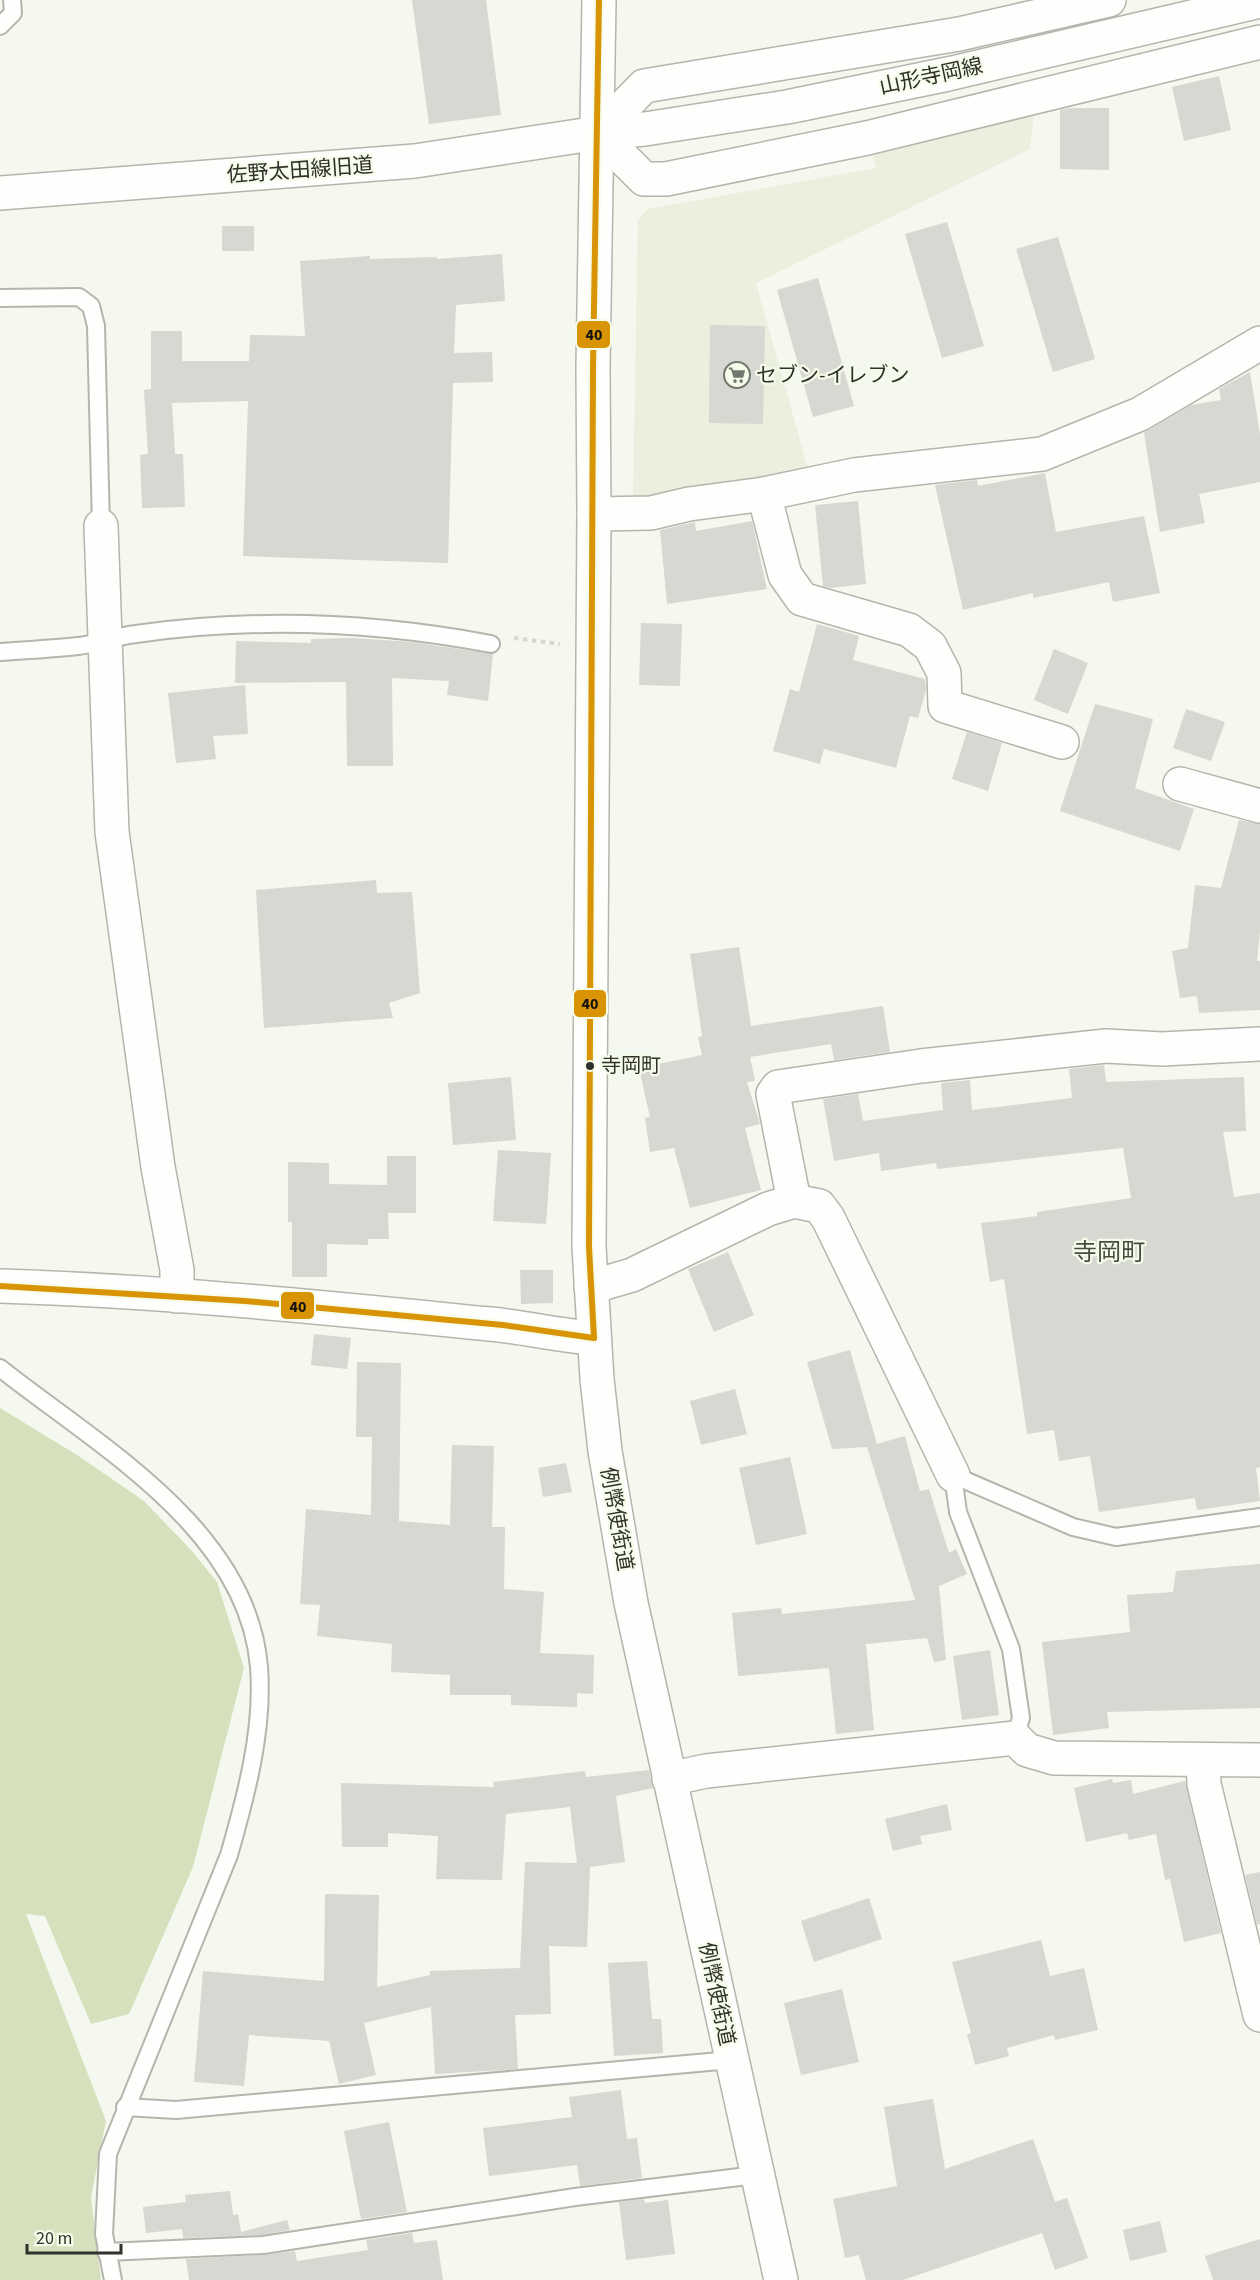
<svg xmlns="http://www.w3.org/2000/svg" width="1260" height="2280" font-family="'Source Sans 3','Noto Sans JP',sans-serif">
<style>
.built{fill:#eaefde}
.green{fill:#d6e0bc}
.building{fill:#d6d8d1}
.lines{fill:none;stroke-linecap:round;stroke-linejoin:round}
.lane-casing{stroke:#b4b6ae;stroke-width:20}
.street-casing{stroke:#b4b6ae;stroke-width:36}
.secondary-casing{stroke:#b4b6ae;stroke-width:36}
.primary-casing{stroke:#b4b6ae;stroke-width:36}
.path{stroke:#d6d7d4;stroke-width:4;stroke-dasharray:4.5 4.5;stroke-linecap:butt}
.lane{stroke:#fefefc;stroke-width:16}
.street{stroke:#fefefc;stroke-width:33}
.secondary{stroke:#fefefc;stroke-width:33}
.primary{stroke:#fefefc;stroke-width:33}
.bus-1-casing{stroke:#f6fcea;stroke-width:10}
.bus-1{stroke:#d99406;stroke-width:6}
.bus-dot{fill:#2f312a;stroke:#f6fcea;stroke-width:2}
.labels{text-anchor:middle;dominant-baseline:central;stroke-width:4.5;stroke-linejoin:round;paint-order:stroke}
.bus-label{font-size:20px;fill:#2f312a;stroke:#f6fcea;text-anchor:start}
.street-label{font-size:21px;fill:#2f312a;stroke:#f6fcea}
.poi-label{font-size:21px;fill:#2f312a;stroke:#f6fcea;text-anchor:start}
.quarter-label{font-size:24px;fill:#494d3f;stroke:#f6fcea}
.line-badge{stroke:#f6fcea;stroke-width:2}
.pale-badge-label{font-size:16px;text-anchor:middle;font-weight:bold;fill:#111}
</style>
<rect width="100%" height="100%" fill="#f5f8ee"/>
<polygon class="built" points="1034,112 1030,149 756,283 808,469 668,496 633,496 638,220 648,209 876,168 872,153"/>
<polygon class="green" points="0,1408 77,1455 144,1501 191,1550 217,1582 244,1668 193,1867 129,2014 91,2024 45,1916 26,1914 106,2121 91,2197 101,2280 0,2280"/>
<g class="building">
<polygon points="412,0 486,0 501,115 429,124"/>
<polygon points="1219,76 1231,130 1184,141 1172,87"/>
<polygon points="1070,108 1109,108 1109,170 1060,169 1060,110"/>
<polygon points="947,222 984,346 942,358 905,234"/>
<rect x="222" y="226" width="32" height="25"/>
<polygon points="1058,237 1095,359 1053,372 1016,249"/>
<polygon points="502,254 505,301 456,305 454,353 492,352 493,382 453,383 448,563 243,556 248,401 172,403 175,454 183,454 185,507 142,508 140,455 148,454 144,390 151,389 151,331 182,331 182,361 249,361 250,335 305,336 300,261 370,256 370,259 437,257 437,259"/>
<polygon points="818,278 854,406 813,417 777,290"/>
<polygon points="710,325 765,326 763,424 709,423"/>
<polygon points="1250,372 1260,434 1260,482 1199,494 1205,523 1160,532 1144,433 1191,405 1221,400 1219,389"/>
<polygon points="1045,473 1056,532 1144,516 1160,593 1113,602 1109,582 1033,598 1033,593 963,610 935,485 977,480 978,486"/>
<polygon points="858,501 866,584 831,588 823,586 815,505"/>
<polygon points="752,521 767,589 667,604 660,530 695,522 696,531"/>
<polygon points="641,623 682,624 680,686 639,685"/>
<polygon points="817,624 859,636 853,660 925,679 926,690 918,718 910,716 896,768 824,749 820,764 773,751 790,689 799,692"/>
<polygon points="353,638 411,642 493,654 488,701 447,695 449,681 392,678 393,766 347,766 346,682 235,683 236,641 311,643 311,639"/>
<polygon points="1054,649 1088,663 1068,714 1034,700"/>
<polygon points="245,685 248,734 213,736 216,759 176,763 168,693"/>
<polygon points="1095,704 1153,719 1135,788 1194,809 1180,851 1060,811"/>
<polygon points="1186,709 1225,722 1211,761 1173,748"/>
<polygon points="967,732 1002,743 988,791 952,779"/>
<polygon points="1239,820 1260,824 1260,931 1257,961 1260,961 1260,1010 1199,1013 1197,996 1180,998 1172,951 1188,948 1195,885 1221,888"/>
<polygon points="376,880 377,893 412,892 420,993 389,1003 393,1018 264,1028 256,890"/>
<polygon points="739,947 751,1026 883,1006 890,1052 834,1060 831,1044 750,1057 755,1081 747,1082 760,1124 745,1128 761,1190 690,1208 674,1148 650,1152 645,1118 650,1117 639,1068 702,1055 698,1037 702,1036 690,954"/>
<polygon points="1104,1065 1106,1082 1244,1077 1246,1131 1223,1132 1234,1197 1260,1193 1260,1467 1256,1468 1260,1501 1197,1510 1195,1498 1099,1512 1090,1456 1059,1461 1054,1430 1027,1434 1004,1279 990,1282 981,1223 1037,1216 1037,1212 1131,1198 1123,1148 937,1169 936,1163 881,1171 879,1153 834,1161 823,1099 858,1094 863,1121 943,1110 941,1083 970,1080 972,1110 1072,1098 1069,1069"/>
<polygon points="511,1077 516,1140 453,1145 448,1083"/>
<polygon points="498,1150 551,1153 546,1224 493,1221"/>
<polygon points="387,1156 416,1156 416,1213 388,1213 389,1239 368,1239 368,1245 327,1244 327,1277 292,1277 292,1222 288,1222 288,1162 329,1163 329,1184 387,1185"/>
<polygon points="728,1252 754,1315 714,1332 688,1269"/>
<polygon points="520,1270 553,1270 553,1303 521,1304"/>
<polygon points="314,1334 351,1338 347,1369 311,1365"/>
<polygon points="850,1350 877,1444 905,1436 920,1491 929,1489 949,1553 956,1549 967,1574 939,1586 946,1660 934,1662 927,1638 866,1644 874,1730 836,1734 829,1668 738,1676 732,1613 781,1608 782,1614 915,1600 867,1447 832,1449 807,1362"/>
<polygon points="357,1362 401,1363 399,1521 450,1525 452,1445 494,1446 492,1527 505,1527 504,1589 544,1592 540,1653 594,1655 593,1694 577,1693 577,1707 511,1705 511,1695 450,1695 450,1675 391,1672 392,1644 317,1636 320,1605 300,1604 306,1509 371,1515 372,1437 356,1437"/>
<polygon points="735,1389 747,1434 701,1445 690,1401"/>
<polygon points="790,1457 807,1534 756,1545 739,1468"/>
<polygon points="566,1463 572,1492 543,1497 538,1468"/>
<polygon points="1260,1564 1260,1708 1107,1712 1109,1728 1053,1735 1042,1642 1130,1632 1127,1595 1173,1592 1176,1571"/>
<polygon points="990,1650 999,1715 962,1720 953,1656"/>
<polygon points="649,1770 653,1788 616,1796 625,1862 590,1867 587,1947 549,1946 551,2014 515,2015 518,2069 435,2074 431,2007 364,2023 376,2075 339,2084 329,2041 249,2035 244,2086 194,2082 203,1971 324,1981 325,1894 379,1895 377,1987 430,1975 430,1971 520,1968 525,1862 577,1863 570,1807 506,1814 502,1880 436,1879 438,1836 388,1833 388,1847 342,1847 341,1783 494,1787 493,1782 585,1771 586,1777"/>
<polygon points="1112,1779 1113,1783 1131,1780 1133,1794 1185,1781 1221,1933 1184,1942 1170,1879 1165,1880 1156,1834 1129,1840 1127,1833 1086,1842 1074,1788"/>
<polygon points="947,1804 952,1830 920,1836 922,1844 893,1851 885,1819"/>
<polygon points="1260,1872 1260,1924 1257,1925 1245,1875"/>
<polygon points="869,1898 882,1939 814,1962 801,1921"/>
<polygon points="1041,1940 1050,1976 1084,1968 1098,2030 1055,2040 1054,2035 1007,2048 1009,2056 975,2065 967,2034 971,2033 952,1962"/>
<polygon points="647,1961 652,2019 661,2019 663,2053 614,2056 608,1963"/>
<polygon points="842,1989 859,2062 801,2075 784,2003"/>
<polygon points="621,2090 627,2139 637,2138 642,2178 580,2186 577,2165 489,2176 483,2128 572,2117 569,2097"/>
<polygon points="933,2099 945,2169 1033,2139 1055,2202 1067,2198 1088,2258 1055,2270 1042,2233 903,2280 866,2280 859,2255 845,2258 833,2199 897,2186 884,2107"/>
<polygon points="389,2122 407,2212 361,2219 344,2131"/>
<polygon points="230,2191 233,2215 238,2214 241,2232 287,2220 290,2230 262,2235 183,2238 182,2229 146,2233 143,2207 186,2202 185,2195"/>
<polygon points="644,2199 645,2203 668,2200 675,2254 626,2260 619,2202"/>
<polygon points="1160,2221 1167,2252 1130,2261 1123,2230"/>
<polygon points="412,2233 414,2243 437,2240 443,2280 189,2280 186,2259 263,2255 295,2251 297,2261 368,2250 366,2240"/>
<polygon points="1260,2239 1260,2280 1213,2280 1205,2256"/>
</g>
<g class="lines">
<defs>
<g id="lane">
<polyline points="0,26 13,13 12,0"/>
<polyline points="0,298 79,297 91,306 96,326 101,526"/>
<path d="M0,652C26,650 52,649 78,646C97,644 116,636 136,634C255,617 374,622 491,644"/>
<path d="M0,1368C97,1445 248,1529 259,1667C264,1729 246,1796 229,1855L108,2154L104,2234L113,2280"/>
<polyline points="953,1475 1073,1527 1116,1537 1260,1517"/>
<polyline points="953,1475 958,1512 1011,1649 1021,1718 1015,1738"/>
<polyline points="125,2107 176,2110 731,2060"/>
<polyline points="106,2252 263,2245 575,2197 756,2175"/>
</g>
<g id="street">
<polyline points="1109,0 959,34 644,86 598,133 644,179 666,179 867,138 1260,42"/>
<polyline points="764,494 785,575 802,599 909,630 930,646 944,673 945,706 1062,742"/>
<polyline points="594,514 651,513 689,504 764,494 854,475 1042,454 1140,414 1260,343"/>
<polyline points="101,526 112,832 158,1167 177,1270 177,1296"/>
<polyline points="1180,784 1260,806"/>
<polyline points="794,1201 773,1094 778,1087 921,1066 1106,1046 1162,1049 1260,1044"/>
<path d="M0,1286C164,1291 327,1308 490,1324C525,1327 559,1336 594,1338"/>
<polyline points="591,1287 632,1275 768,1209 794,1201 819,1206 828,1218 953,1475"/>
<polyline points="1203,1760 1204,1784 1260,2015"/>
<polyline points="669,1779 706,1771 1015,1738 1027,1750 1054,1758 1260,1760"/>
</g>
<polyline id="secondary" points="0,193 415,161 598,133 645,129 787,107 948,74 1260,1"/>
<polyline id="primary" points="599,0 593,368 594,514 589,1247 597,1379 605,1451 631,1603 781,2280"/>
</defs>
<use href="#lane" class="lane-casing"/>
<use href="#street" class="street-casing"/>
<use href="#secondary" class="secondary-casing"/>
<use href="#primary" class="primary-casing"/>
<polyline class="path" points="514,638 560,644"/>
<use href="#lane" class="lane"/>
<use href="#street" class="street"/>
<use href="#secondary" class="secondary"/>
<use href="#primary" class="primary"/>
<defs>
<g id="bus-1">
<polyline points="0,1286 245,1301 503,1325 594,1338"/>
<polyline points="594,1338 589,1247 593,368 599,0"/>
</g>
</defs>
<use href="#bus-1" class="bus-1-casing"/>
<use href="#bus-1" class="bus-1"/>
</g>
<defs>
<symbol id="supermarket-ring" viewBox="-11 -11 22 22"><circle r="9.5" fill="#f6fcea" stroke="#74776f" stroke-width="1.5"/><path d="M-6-5.5h2.5l.6 2H6L4.5 2H-2.5L-4.4-4H-6ZM-1.5 3.2a1.3 1.3 0 1 0 .1 0ZM3 3.2a1.3 1.3 0 1 0 .1 0Z" fill="#74776f"/></symbol>
</defs>
<g fill-rule="evenodd">
<use href="#supermarket-ring" x="722" y="360" width="30" height="30"/>
</g>
<circle class="bus-dot" cx="590" cy="1066" r="5"/>
<g class="labels">
<g class="bus-label">
<text x="601" y="1066">寺岡町</text>
</g>
<g class="street-label">
<text transform="translate(931 76) rotate(-12)">山形寺岡線</text>
<text transform="translate(300 170) rotate(-4)">佐野太田線旧道</text>
<text transform="translate(617 1519) rotate(80)">例幣使街道</text>
<text transform="translate(717 1994) rotate(78)">例幣使街道</text>
</g>
<g class="poi-label">
<text x="756" y="375">セブン-イレブン</text>
</g>
<g class="quarter-label">
<text x="1109" y="1252">寺岡町</text>
</g>
</g>
<g class="line-badge">
<rect x="576" y="320" width="35" height="29" rx="6" fill="#d99406"/>
<rect x="573" y="989" width="34" height="29" rx="6" fill="#d99406"/>
<rect x="280" y="1291" width="35" height="29" rx="6" fill="#d99406"/>
</g>
<g class="pale-badge-label">
<text x="594" y="340">40</text>
<text x="590" y="1009">40</text>
<text x="298" y="1312">40</text>
</g>
<path d="M27 2244v9h94v-9" fill="none" stroke="#2f312a" stroke-width="3"/>
<text x="36" y="2244" font-size="18" fill="#2f312a" stroke="#f6fcea" stroke-width="4.5" paint-order="stroke">20 m</text>
</svg>
